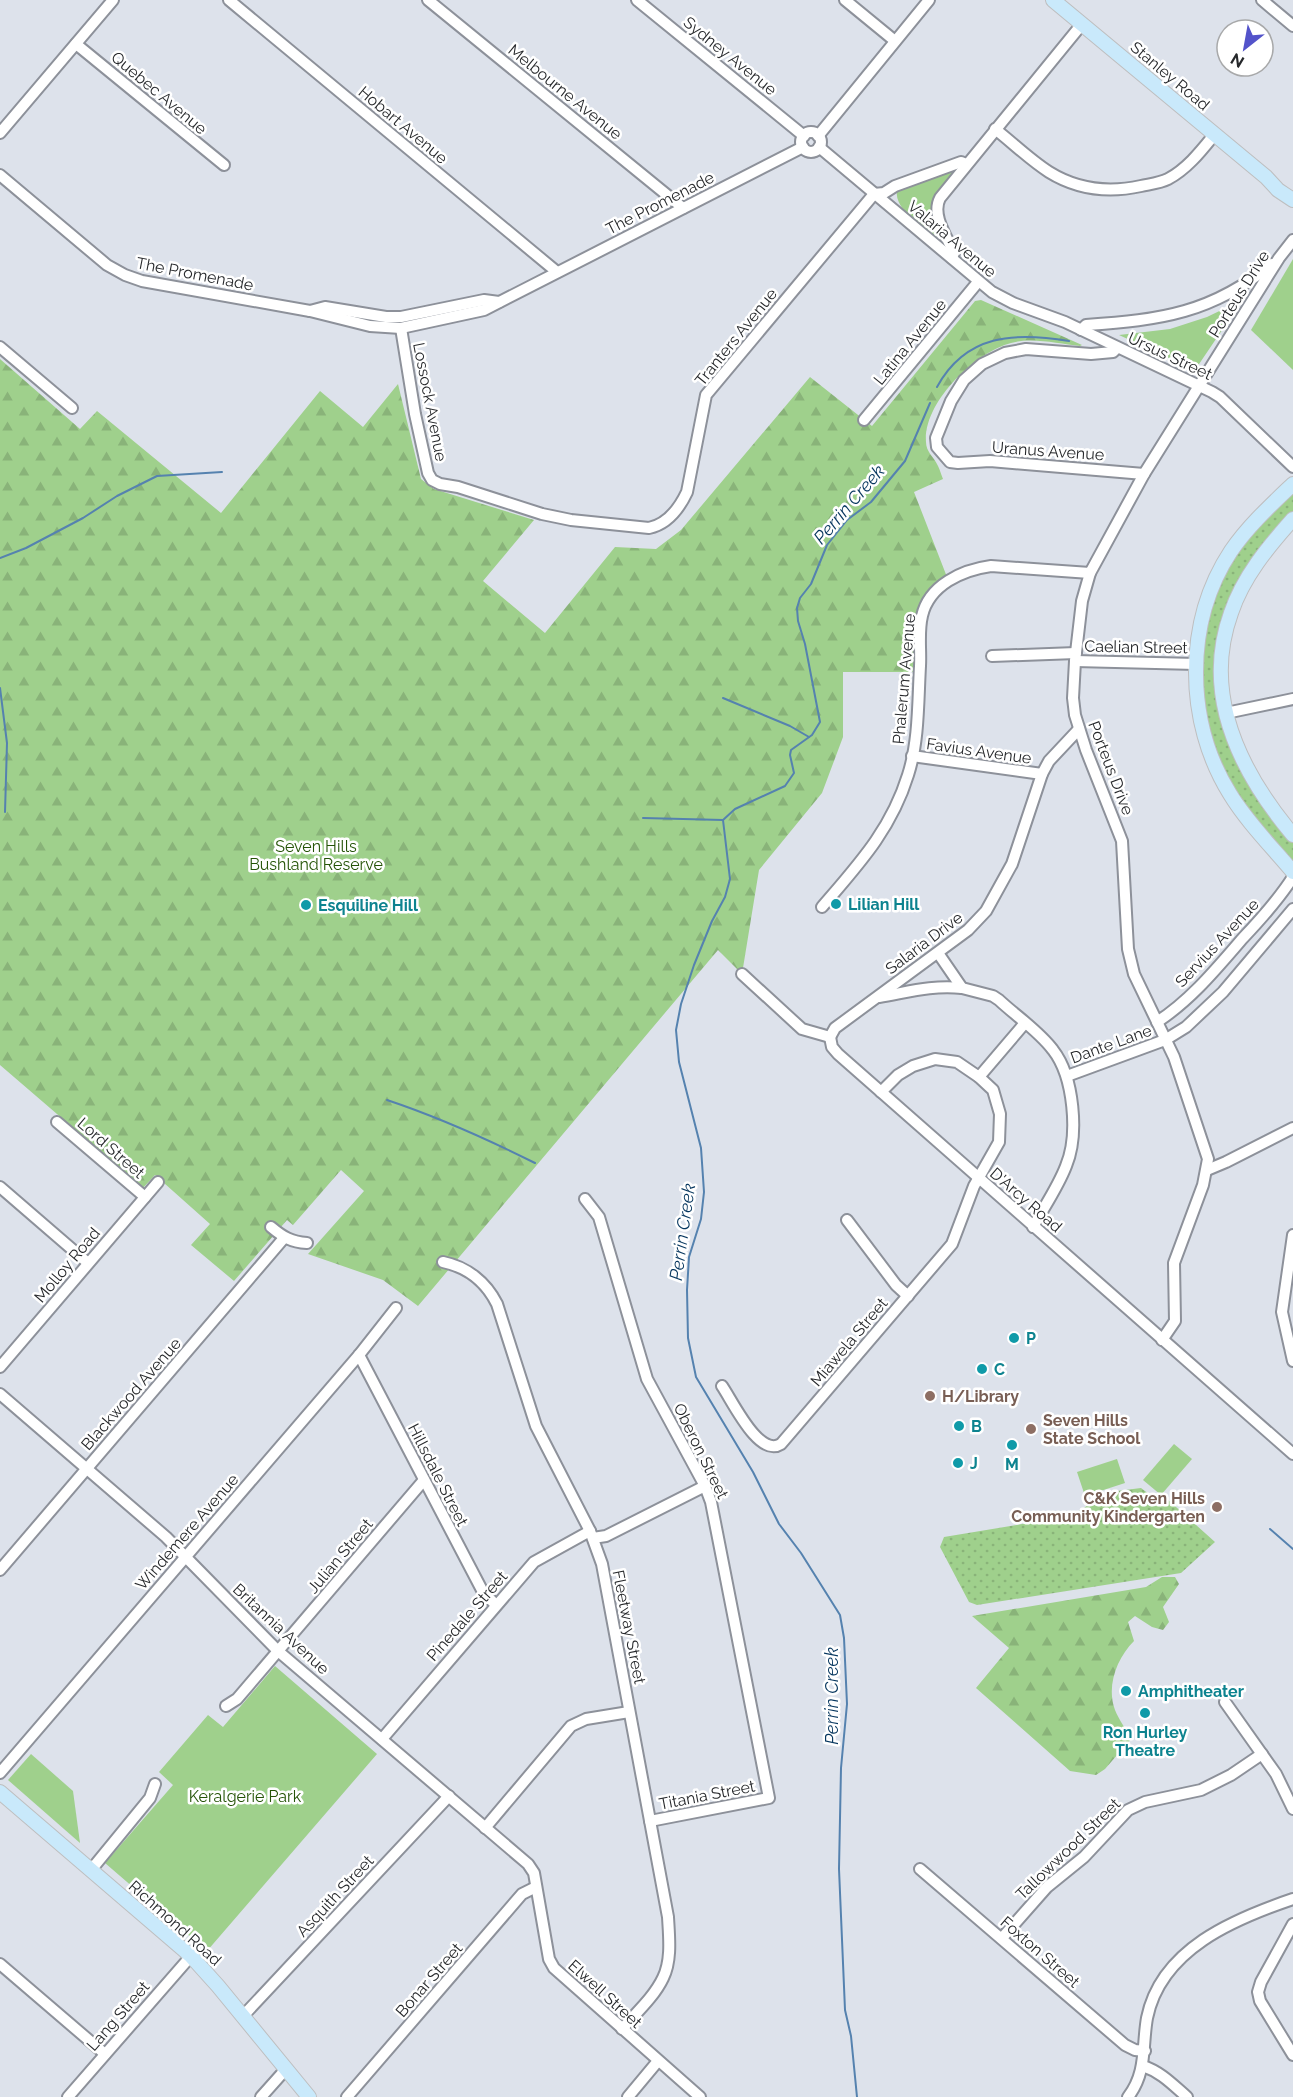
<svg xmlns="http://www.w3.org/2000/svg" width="1293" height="2097" font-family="Raleway,sans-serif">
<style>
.grass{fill:url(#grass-dots)}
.forest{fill:url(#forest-firs)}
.green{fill:#9fd08c}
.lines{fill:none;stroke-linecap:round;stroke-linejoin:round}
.stream{stroke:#5582af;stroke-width:2}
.minor-casing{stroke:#8d919a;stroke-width:14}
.major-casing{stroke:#bebebf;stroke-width:16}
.minor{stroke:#fff;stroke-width:10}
.major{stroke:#c9e9fb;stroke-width:14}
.culture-dot{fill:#0f9aa8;stroke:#fff;stroke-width:2}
.education-dot{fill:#8d6e63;stroke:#fff;stroke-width:2}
.labels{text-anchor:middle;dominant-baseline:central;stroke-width:5;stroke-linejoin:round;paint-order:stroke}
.street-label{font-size:16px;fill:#26282b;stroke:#fff}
.park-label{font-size:16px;fill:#245306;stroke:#fff}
.culture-label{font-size:16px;font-weight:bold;fill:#0d838f;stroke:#fff;text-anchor:start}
.education-label{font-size:16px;font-weight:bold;fill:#785e54;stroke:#fff;text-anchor:start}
.water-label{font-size:18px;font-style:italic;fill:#06365e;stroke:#fff}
</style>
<defs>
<pattern id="grass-dots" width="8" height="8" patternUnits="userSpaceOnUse" patternTransform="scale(1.5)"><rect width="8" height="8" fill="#9fd08c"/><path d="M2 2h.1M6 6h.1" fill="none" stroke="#89b379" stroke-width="1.8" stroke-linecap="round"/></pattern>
<pattern id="forest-firs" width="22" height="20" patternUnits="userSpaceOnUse" patternTransform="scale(1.5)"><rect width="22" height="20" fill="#9fd08c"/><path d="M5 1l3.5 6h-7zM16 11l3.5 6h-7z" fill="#89b379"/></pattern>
</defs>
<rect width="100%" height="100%" fill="#dde2eb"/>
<g class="grass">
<polygon points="1293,487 1293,514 1230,604 1225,723 1293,839 1293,868 1235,797 1211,750 1198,677 1211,602 1231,557"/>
<polygon points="1141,1488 1154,1498 1166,1498 1215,1542 1181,1573 977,1605 969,1602 940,1547 944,1537 1071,1516 1109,1492"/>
</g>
<g class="forest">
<path d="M981,300L1082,345L1080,346C1059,344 1032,337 1011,343C976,352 923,402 926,442C926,452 934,457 938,466C940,470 941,474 943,479L914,492L947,577C939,585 929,593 923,601C908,620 915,650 916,672H843V737L822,793L759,870L742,974L718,950L418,1306L383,1280L308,1254L364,1191L341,1170L293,1225L287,1220L234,1281L191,1245L210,1224L155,1175L143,1188L0,1065V359L80,429L97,411L221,513L320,391L363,427L398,384L421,479L434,489L534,520L483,581L545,633L615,547L656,549L681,530L810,377L872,426L975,301Z"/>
<path d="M1162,1577H1175L1179,1584L1163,1607L1169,1622L1163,1630L1152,1627L1135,1616L1128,1622L1134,1641C1117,1658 1106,1686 1115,1710C1119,1720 1126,1729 1131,1739L1105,1769L1096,1775L1070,1771L976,1688L1009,1648L972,1616L1146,1587Z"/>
</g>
<g class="green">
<path d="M952,170L953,173C935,198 926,202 939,234L936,237C923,227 894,209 897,191Z"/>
<polygon points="1293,259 1293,370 1251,330"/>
<polygon points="1236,303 1237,308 1195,370 1119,335 1170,329 1207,317"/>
<polygon points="1174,1444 1192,1459 1161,1495 1143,1480"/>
<polygon points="1117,1459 1125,1483 1085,1496 1077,1472"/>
<polygon points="275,1666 377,1754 207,1951 105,1863 173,1785 159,1772 208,1715 223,1727"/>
<polygon points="31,1754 73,1791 80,1843 8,1780"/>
</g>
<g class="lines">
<g class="stream">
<path d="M937,387C966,334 1014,332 1069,341"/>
<polyline points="0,558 26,548 83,518 117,496 157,476 222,472"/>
<polyline points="0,688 7,743 5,812"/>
<polyline points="723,698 790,726 809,737"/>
<polyline points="643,818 723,820"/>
<path d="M387,1100C438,1117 487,1139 535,1163"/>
<polyline points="1270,1529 1293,1549"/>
<polyline points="857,2097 851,2036 845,2010 839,1869 841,1768 847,1704 844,1638 840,1615 801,1553 779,1524 753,1472 696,1377 688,1338 687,1290 689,1257 701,1219 704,1192 701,1148 679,1062 676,1030 681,1004 694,965 712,921 725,897 730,879 723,820 735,809 785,786 794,773 790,755 791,750 812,735 820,722 805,644 798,621 797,608 800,598 811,584 827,545 847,520 871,502 905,461 930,403"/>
</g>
<defs>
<g id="minor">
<polyline points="229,0 557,272"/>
<polyline points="428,0 683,208"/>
<polyline points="637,0 804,136"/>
<polyline points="845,0 895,41"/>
<polyline points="1262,0 1293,26"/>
<polyline points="76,44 224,165"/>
<path d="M995,129C1013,143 1030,160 1049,172C1078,190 1109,193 1141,186C1150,184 1160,183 1168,179C1187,169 1201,151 1214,135"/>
<circle cx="811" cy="142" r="10"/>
<polyline points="0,133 113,0"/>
<polyline points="818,136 929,0"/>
<polyline points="819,147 992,292 1013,303 1065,322 1212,392 1220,397 1293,467"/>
<polyline points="0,175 107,265 125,275 142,281 310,311 370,326 401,328 484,310 803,147"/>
<path d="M952,258L954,253C947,237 931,215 940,198L1082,24"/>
<polyline points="310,311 325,307 386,317 401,317 484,300 499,302"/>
<path d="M401,328L415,414L428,473L432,480L440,484L458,487L542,514L571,520L649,528C668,524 679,509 687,492L706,395L874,194L884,193L895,186L961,162L966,164"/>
<path d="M1081,330L1086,325C1161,320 1212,313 1272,264"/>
<polyline points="0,347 72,408"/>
<polyline points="1117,348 1113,352 1091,354 1026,349 1005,353 982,364 964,380 951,401 936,438 937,447 950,462 958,463 990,461 1144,474"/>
<polyline points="864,420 978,282"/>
<polyline points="992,656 1076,653"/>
<polyline points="1075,661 1196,664"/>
<polyline points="1226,713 1293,699"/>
<polyline points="912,756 1042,774"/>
<path d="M822,907C858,865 891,830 908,775C919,741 918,701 920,666C921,650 918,632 922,616C929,585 962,570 991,566L1090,573"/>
<path d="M938,953L962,988L993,996L999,1000C1016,1016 1039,1031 1053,1050C1074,1077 1079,1135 1066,1166C1058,1187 1044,1207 1033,1227"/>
<polyline points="742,974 802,1029 830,1037"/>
<path d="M879,997C909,992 931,985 962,988"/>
<path d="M1157,1022C1191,1000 1217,968 1243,938C1261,919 1279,899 1293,877"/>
<polyline points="830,1037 832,1047 838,1054 1293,1454"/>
<polyline points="830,1037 835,1028 968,930 986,911 1012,864 1042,774 1049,761 1079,729"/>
<polyline points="1067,1076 1165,1040 1186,1027 1223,992 1293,909"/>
<polyline points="979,1077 1025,1023"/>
<polyline points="57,1122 145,1197"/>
<polyline points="1207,1170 1226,1162 1293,1128"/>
<polyline points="0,1187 88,1263"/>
<polyline points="585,1199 599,1217 647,1379 705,1486 711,1502 769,1798 650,1821"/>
<polyline points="847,1220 896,1285 908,1296"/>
<path d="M271,1227C283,1237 291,1242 307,1243"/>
<polyline points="1293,1235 1282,1312 1293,1361"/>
<path d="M443,1262C467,1267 486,1282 497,1304L536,1426L590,1531L602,1564L668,1917C669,1936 672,1960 663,1978C654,1997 636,2013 622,2029"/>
<polyline points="1162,1340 1175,1321 1174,1263 1203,1185 1208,1159 1174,1057 1134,974 1128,949 1122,841 1086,750 1075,715 1073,698 1075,661 1082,601 1090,573 1144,474 1279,258 1293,240"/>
<polyline points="359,1355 483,1592 496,1605"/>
<polyline points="0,1367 158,1182"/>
<path d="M722,1386C733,1402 759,1458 781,1444L952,1244L974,1186L999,1142L1000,1114L993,1090L979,1077L957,1062L935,1059L913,1066L898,1075L881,1092"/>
<polyline points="0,1394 166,1537 278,1651 528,1864 534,1873 549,1959 554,1968 700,2097"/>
<polyline points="593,1538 606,1536 705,1486"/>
<polyline points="0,1570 284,1238"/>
<polyline points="1225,1702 1276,1774 1293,1809"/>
<polyline points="226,1706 237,1699 424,1480"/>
<polyline points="382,1739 534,1562 590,1531"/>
<polyline points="0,1773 359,1355 396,1308"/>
<polyline points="485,1828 571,1726 586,1719 629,1712"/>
<polyline points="920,1869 1125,2045 1135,2050 1145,2051"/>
<polyline points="91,1870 150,1798 155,1784"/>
<polyline points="1293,1924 1261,1982 1258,1992 1260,2001 1293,2055"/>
<polyline points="1002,1938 1047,1887 1084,1857 1128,1810 1145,1802 1201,1790 1231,1775 1262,1754"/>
<polyline points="0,1964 105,2054"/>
<polyline points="243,2016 449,1796"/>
<path d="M1143,2066C1161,2072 1173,2085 1187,2097"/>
<polyline points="68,2097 191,1956"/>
<polyline points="261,2097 286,2069"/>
<polyline points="347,2097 522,1894 536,1887"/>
<polyline points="628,2097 658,2061"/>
<path d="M1128,2097C1147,2073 1142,2046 1147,2018C1161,1949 1234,1919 1293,1899"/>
</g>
<g id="major">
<polyline points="1053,0 1266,177 1278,190 1293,200"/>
<path d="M1293,484C1272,504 1248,526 1231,551C1184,622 1185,722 1230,794C1247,822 1272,847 1293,872"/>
<path d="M1293,519C1268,547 1243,577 1231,613C1201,696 1241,773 1293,835"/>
<polyline points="0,1792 191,1956 218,1986 309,2097"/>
</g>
</defs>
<use href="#minor" class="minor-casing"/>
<use href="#major" class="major-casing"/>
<use href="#minor" class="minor"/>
<use href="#major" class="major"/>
</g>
<g class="culture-dot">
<circle cx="836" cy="904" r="6"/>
<circle cx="306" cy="905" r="6"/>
<circle cx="1014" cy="1338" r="6"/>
<circle cx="982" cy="1369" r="6"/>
<circle cx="959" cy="1426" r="6"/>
<circle cx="1012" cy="1445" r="6"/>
<circle cx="958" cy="1463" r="6"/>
<circle cx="1126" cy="1691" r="6"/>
<circle cx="1145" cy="1713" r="6"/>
</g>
<g class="education-dot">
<circle cx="930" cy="1396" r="6"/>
<circle cx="1031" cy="1429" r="6"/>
<circle cx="1217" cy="1507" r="6"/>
</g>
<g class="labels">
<g class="street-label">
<text transform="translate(730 56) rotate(39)">Sydney Avenue</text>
<text transform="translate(1170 76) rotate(40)">Stanley Road</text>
<text transform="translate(565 92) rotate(39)">Melbourne Avenue</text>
<text transform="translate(159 93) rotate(40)">Quebec Avenue</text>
<text transform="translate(403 125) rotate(40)">Hobart Avenue</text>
<text transform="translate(660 203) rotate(-27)">The Promenade</text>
<text transform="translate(952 239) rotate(40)">Valaria Avenue</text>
<text transform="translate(195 274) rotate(11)">The Promenade</text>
<text transform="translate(1239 294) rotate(-58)">Porteus Drive</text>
<text transform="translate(736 337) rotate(-51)">Tranters Avenue</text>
<text transform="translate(910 342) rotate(-51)">Latina Avenue</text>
<text transform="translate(1170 356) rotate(25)">Ursus Street</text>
<text transform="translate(430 402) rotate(79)">Lossock Avenue</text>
<text transform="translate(1048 451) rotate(4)">Uranus Avenue</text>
<text transform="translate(1136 647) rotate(1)">Caelian Street</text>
<text transform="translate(904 679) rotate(-85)">Phalerum Avenue</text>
<text transform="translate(979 751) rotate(8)">Favius Avenue</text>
<text transform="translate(1111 768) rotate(69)">Porteus Drive</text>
<text transform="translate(924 943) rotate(-37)">Salaria Drive</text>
<text transform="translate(1217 943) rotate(-47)">Servius Avenue</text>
<text transform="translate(1111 1044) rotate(-20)">Dante Lane</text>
<text transform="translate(111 1148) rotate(41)">Lord Street</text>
<text transform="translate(1026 1200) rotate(41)">D'Arcy Road</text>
<text transform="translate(67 1265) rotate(-50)">Molloy Road</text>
<text transform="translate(849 1342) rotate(-50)">Miawela Street</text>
<text transform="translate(131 1394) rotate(-49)">Blackwood Avenue</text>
<text transform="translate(701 1451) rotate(64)">Oberon Street</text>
<text transform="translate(438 1475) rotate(63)">Hillsdale Street</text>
<text transform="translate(187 1532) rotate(-49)">Windemere Avenue</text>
<text transform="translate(340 1556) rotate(-50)">Julian Street</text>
<text transform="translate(467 1616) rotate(-49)">Pinedale Street</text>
<text transform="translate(629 1627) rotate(79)">Fleetway Street</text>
<text transform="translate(281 1629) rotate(43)">Britannia Avenue</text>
<text transform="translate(707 1795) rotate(-11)">Titania Street</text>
<text transform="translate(1068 1849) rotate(-44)">Tallowwood Street</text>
<text transform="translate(335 1896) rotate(-47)">Asquith Street</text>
<text transform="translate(175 1923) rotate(42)">Richmond Road</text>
<text transform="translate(1040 1952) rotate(41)">Foxton Street</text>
<text transform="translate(429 1980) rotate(-49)">Bonar Street</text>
<text transform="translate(605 1994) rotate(42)">Elwell Street</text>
<text transform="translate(118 2016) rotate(-49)">Lang Street</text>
</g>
<g class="park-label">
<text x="316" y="846">Seven Hills<tspan x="316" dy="18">Bushland Reserve</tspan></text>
<text x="245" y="1796">Keralgerie Park</text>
</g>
<g class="culture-label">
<text x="848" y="904">Lilian Hill</text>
<text x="318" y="905">Esquiline Hill</text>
<text x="1026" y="1338">P</text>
<text x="994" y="1369">C</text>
<text x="971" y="1426">B</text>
<text x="970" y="1463">J</text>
<text x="1012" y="1464" text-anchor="middle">M</text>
<text x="1138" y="1691">Amphitheater</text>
<text x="1145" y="1732" text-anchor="middle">Ron Hurley<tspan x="1145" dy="18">Theatre</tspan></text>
</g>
<g class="education-label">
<text x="942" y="1396">H/Library</text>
<text x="1043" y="1420">Seven Hills<tspan x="1043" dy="18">State School</tspan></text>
<text x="1205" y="1498" text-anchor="end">C&amp;K Seven Hills<tspan x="1205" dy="18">Community Kindergarten</tspan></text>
</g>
<g class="water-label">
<text transform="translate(849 504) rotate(-49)">Perrin Creek</text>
<text transform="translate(682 1232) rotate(-82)">Perrin Creek</text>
<text transform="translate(831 1696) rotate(-90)">Perrin Creek</text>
</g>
</g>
<g transform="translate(1245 48) rotate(211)"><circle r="28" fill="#ffffff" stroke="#a8a9aa" stroke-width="1.5"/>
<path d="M0-4.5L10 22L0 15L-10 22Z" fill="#5353ca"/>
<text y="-9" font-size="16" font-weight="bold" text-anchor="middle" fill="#26282b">N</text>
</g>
</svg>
